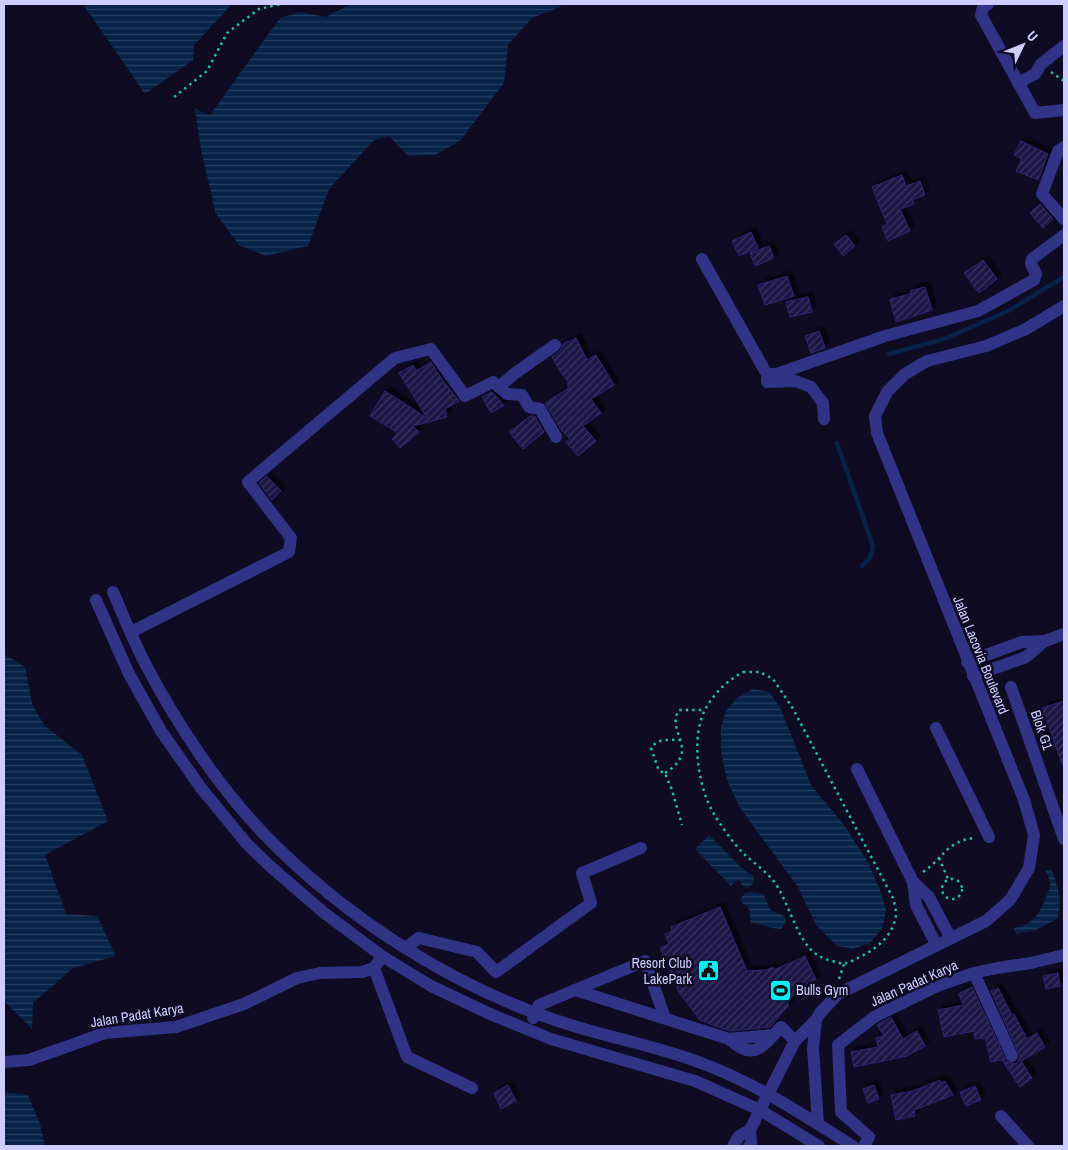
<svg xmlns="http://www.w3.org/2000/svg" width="1068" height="1150" font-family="'Archivo Narrow',sans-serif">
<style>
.water{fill:url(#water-rules)}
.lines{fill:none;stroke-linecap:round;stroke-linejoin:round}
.stream{stroke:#062246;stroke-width:4.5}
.building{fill:url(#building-hatch);stroke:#2f2574;filter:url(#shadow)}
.path{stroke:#21bfab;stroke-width:2.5;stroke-dasharray:2.5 4;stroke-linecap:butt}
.minor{stroke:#313387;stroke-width:12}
.labels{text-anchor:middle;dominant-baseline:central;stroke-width:5;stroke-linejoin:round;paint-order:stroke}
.street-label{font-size:14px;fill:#cfcdff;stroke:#0e0b23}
.poi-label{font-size:14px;fill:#cfcdff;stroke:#0e0b23;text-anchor:end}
</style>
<defs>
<pattern id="water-rules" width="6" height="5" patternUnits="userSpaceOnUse" patternTransform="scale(1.25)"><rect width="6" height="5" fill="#062246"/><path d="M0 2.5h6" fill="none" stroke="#294162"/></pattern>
<pattern id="building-hatch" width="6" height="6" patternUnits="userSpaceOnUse" patternTransform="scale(1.25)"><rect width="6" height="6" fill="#1c1545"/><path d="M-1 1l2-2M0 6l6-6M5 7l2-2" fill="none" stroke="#3c3661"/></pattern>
<filter id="shadow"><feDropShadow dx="4.5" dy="-4.5" stdDeviation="1" flood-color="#0009"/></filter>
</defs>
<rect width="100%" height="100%" fill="#0e0b23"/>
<g class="water">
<polygon points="83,4 232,4 194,45 193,60 145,94"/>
<polygon points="351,4 563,4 558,8 532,18 508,45 504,83 461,140 435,155 408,156 389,136 374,140 329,189 308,246 266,256 239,245 216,214 201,150 195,109 210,115 280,18 300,12 326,17"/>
<polygon points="4,654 25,667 32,704 45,726 82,755 108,821 45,855 66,914 97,916 116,956 73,968 33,1003 32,1029 4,1001"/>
<polygon points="753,689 769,692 780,707 811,785 844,825 867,860 879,887 886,909 883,927 870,943 852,949 837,946 816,925 798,887 740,808 727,780 721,752 721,727 726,711 737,698"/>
<path d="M709,835L746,872C755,874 757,883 748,888C742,886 741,884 739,879L731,886L695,849Z"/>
<path d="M1051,869C1058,885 1063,901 1057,919L1036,930L1016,934L1014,928C1030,925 1037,918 1043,904C1049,888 1054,888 1046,871Z"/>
<path d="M750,892L763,894C773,909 762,908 784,916L786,920L782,929C772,930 762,923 751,923C749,914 752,907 742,903L741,898L745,893Z"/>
<polygon points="4,1092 28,1095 40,1124 45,1146 4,1146"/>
</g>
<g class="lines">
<g class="stream">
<polyline points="889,354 944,339 1008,311 1064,277"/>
<polyline points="837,443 873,546 870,558 862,566"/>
</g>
</g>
<g class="building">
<polygon points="1021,141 1048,154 1038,180 1016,171 1022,159 1014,155"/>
<polygon points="902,175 906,186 920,181 925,195 912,200 914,204 900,209 910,231 888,241 882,227 887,224 872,187"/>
<polygon points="1040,204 1053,219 1043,228 1030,213"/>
<polygon points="751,232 758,248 739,256 732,241"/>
<polygon points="846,235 855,246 843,256 834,244"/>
<polygon points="769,246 774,258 755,266 750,253"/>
<polygon points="983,260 997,279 979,293 964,273"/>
<polygon points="787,276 794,296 765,305 758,285"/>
<polygon points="925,287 932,310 896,322 890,299 911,294 910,291"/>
<polygon points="808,297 812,312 790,317 786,302"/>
<polygon points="819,331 825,348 811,353 805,336"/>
<polygon points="576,338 587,360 596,355 614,385 591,399 601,413 583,426 596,441 578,456 566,442 570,439 562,431 545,403 569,388 567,384 569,383 560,371 552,357 560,351 563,344"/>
<polygon points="431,362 445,384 446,384 459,401 445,409 447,417 413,426 419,432 400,448 392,439 398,433 370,416 385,391 427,418 399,373 413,365 416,371"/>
<polygon points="492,392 504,405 491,413 482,397"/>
<polygon points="530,416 535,416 544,432 523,449 509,432"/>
<polygon points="267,476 281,491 272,500 259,483"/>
<polygon points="1064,701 1064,766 1063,766 1042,708"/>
<polygon points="720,907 747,971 767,970 773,967 774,970 805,956 816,980 800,987 787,1003 789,1005 770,1027 730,1031 710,1024 699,1019 679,992 660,948 669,944 665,934 672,931 671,927"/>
<polygon points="1058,973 1060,986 1046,989 1043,976"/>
<polygon points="972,987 1007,1062 1015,1064 1019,1060 1020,1056 991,991 998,988 1012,1015 1014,1014 1027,1039 1037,1033 1045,1047 1021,1061 1032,1078 1020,1087 1002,1060 991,1062 985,1038 975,1039 974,1031 944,1037 938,1010 964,1005 958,994"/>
<polygon points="891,1017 903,1039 917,1031 925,1046 907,1056 854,1067 851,1052 878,1047 876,1038 884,1036 877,1025"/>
<polygon points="940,1080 941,1083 945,1081 953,1095 914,1110 915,1116 896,1120 891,1095 913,1091"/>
<polygon points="508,1085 516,1101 501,1109 494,1093"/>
<polygon points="874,1085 879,1099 868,1103 863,1089"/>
<polygon points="975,1086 981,1100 966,1106 960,1092"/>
</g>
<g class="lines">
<g class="path">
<polyline points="1051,72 1064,81"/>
<polyline points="174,97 207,71 227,33 259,9 281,4"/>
<path d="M743,672H760L773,679L792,707L893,898C894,902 896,909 896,914C894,940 866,956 844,964C836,962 826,960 819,956C796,943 789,899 772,879C764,870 753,862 744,854C733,843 722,827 714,814C698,788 690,736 706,708C715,692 727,681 743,672Z"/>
<path d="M681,740C669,740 658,738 651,748L659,771L665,773L672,790L682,825"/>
<path d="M665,773C702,750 665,732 679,710H705"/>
<polyline points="939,858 948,879"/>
<path d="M923,872C944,858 946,841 975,838"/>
<circle cx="952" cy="889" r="10"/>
<polyline points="839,979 844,964"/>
</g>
<g class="minor">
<polyline points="988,4 983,7 981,15 1035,113 1064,110"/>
<polyline points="1018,83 1035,74 1041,64 1064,46"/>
<polyline points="1064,147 1058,151 1042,194 1064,219"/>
<polyline points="702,259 764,369 767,374 777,374 885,336 978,311 1034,280 1036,274 1031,264 1032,259 1064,235"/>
<polyline points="767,379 767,382 795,381 811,387 823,403 824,419"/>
<polyline points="499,387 514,374 555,345"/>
<path d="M113,592C124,617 134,643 147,667C177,724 218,786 263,833C342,915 449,985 558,1021C605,1037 654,1045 701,1063C756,1083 804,1116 853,1146"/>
<polyline points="96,600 129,674 161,731 201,788 247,844 271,867 323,912 382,956 431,986 490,1014 551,1039 695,1081 760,1110 819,1146"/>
<polyline points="131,632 289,552 291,538 248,482 395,358 431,349 465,396 493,382 507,394 522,395 529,407 540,409 556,437"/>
<polyline points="1045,641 1064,634"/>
<polyline points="967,662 1022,642 1045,641 1026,657 973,676"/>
<polyline points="1011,687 1064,839"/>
<polyline points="936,728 989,837"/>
<polyline points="857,769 913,882"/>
<polyline points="936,944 916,905 913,882 929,897 950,937"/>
<polyline points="405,948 419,938 477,952 496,972 591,903 582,873 641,848"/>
<polyline points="374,968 407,1057 472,1088"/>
<polyline points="974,973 1012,1056"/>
<polyline points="575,990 729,1039 773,1035"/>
<polyline points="533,1018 539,1005 645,961 665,1018"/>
<polyline points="816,1020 820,1013 838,994 986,921 1010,900 1029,868 1034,835 1024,800 877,433 875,416 887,392 905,374 927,361 986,346 1026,329 1064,306"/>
<path d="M729,1039C754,1062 762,1047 781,1027L795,1041"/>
<polyline points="4,1062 29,1060 105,1033 176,1027 244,1004 297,978 320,973 362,972 374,968 382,956"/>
<polyline points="1001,1116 1028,1146"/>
<polyline points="733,1146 739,1136 750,1130"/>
<polyline points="749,1146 751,1143 750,1130 795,1041 816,1020 813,1048 818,1124"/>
<polyline points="864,1146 869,1137 841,1112 838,1045 874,1017 937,986 974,973 997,968 1031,963 1064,955"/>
</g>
</g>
<defs>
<symbol id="civic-square" viewBox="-11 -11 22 22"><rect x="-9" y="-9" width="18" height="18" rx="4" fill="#00eff8" stroke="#0e0b23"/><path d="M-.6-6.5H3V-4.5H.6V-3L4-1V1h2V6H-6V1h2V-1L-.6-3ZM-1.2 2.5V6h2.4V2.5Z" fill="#111"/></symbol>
<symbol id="stadium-square" viewBox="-11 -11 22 22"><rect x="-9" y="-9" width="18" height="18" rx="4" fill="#00eff8" stroke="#0e0b23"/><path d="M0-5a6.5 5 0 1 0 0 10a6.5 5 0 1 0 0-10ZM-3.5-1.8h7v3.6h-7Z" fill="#111"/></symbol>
</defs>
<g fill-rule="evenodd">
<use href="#civic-square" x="696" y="958" width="25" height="25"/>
<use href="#stadium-square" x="768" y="978" width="25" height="25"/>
</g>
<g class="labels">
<g class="street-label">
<text transform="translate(981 655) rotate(68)">Jalan Lacovia Boulevard</text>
<text transform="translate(1042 730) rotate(71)">Blok G1</text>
<text transform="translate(914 983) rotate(-24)">Jalan Padat Karya</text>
<text transform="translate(137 1015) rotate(-9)">Jalan Padat Karya</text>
</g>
<g class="poi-label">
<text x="692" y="963">Resort Club<tspan x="692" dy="16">LakePark</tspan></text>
<text x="796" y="990" text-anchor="start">Bulls Gym</text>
</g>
</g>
<rect width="1068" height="1150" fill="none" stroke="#cfcdff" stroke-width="10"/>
<g transform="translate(1023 45) rotate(47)" stroke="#0e0b23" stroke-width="4" paint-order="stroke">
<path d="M0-4L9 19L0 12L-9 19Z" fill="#cfcdff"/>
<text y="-8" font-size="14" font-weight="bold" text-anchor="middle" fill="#cfcdff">U</text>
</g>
</svg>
